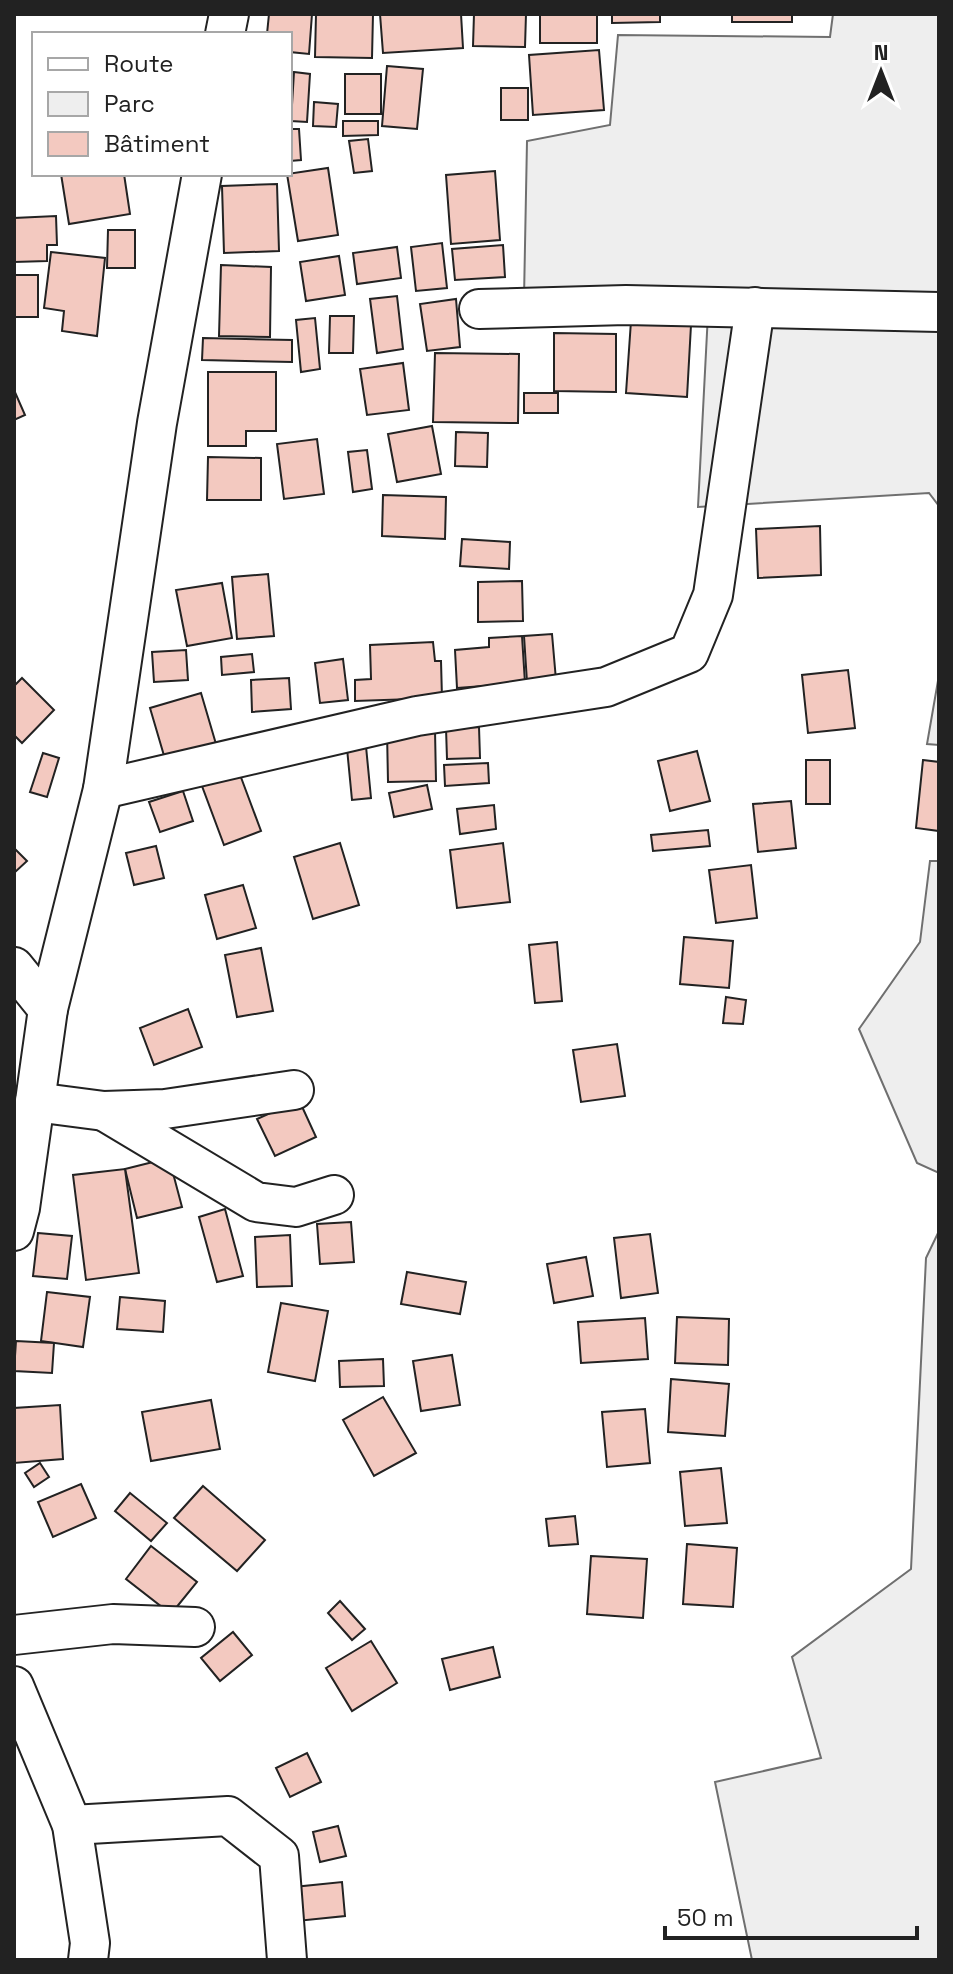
<svg xmlns="http://www.w3.org/2000/svg" width="953" height="1974" font-family="'Space Grotesk',sans-serif">
<style>
.green{fill:#eee;stroke:#6f6f6f;stroke-width:2}
.building{fill:#f3c9c0;stroke:#222;stroke-width:2}
.lines{fill:none;stroke-linecap:round;stroke-linejoin:round}
.minor-casing{stroke:#222;stroke-width:42}
.minor{stroke:#fff;stroke-width:38}
</style>
<rect width="100%" height="100%" fill="#fff"/>
<g class="green">
<polygon points="833,14 939,14 939,506 929,493 698,507 709,294 524,298 527,141 610,125 618,35 830,37"/>
<polygon points="939,675 939,745 927,744"/>
<polygon points="930,861 939,861 939,1173 917,1163 859,1029 920,942"/>
<polygon points="939,1231 939,1960 752,1960 715,1782 821,1758 792,1657 911,1569 926,1258"/>
</g>
<g class="building">
<polygon points="269,14 312,14 309,54 290,52 290,34 267,34"/>
<polygon points="316,14 373,14 372,58 315,57"/>
<polygon points="380,14 461,14 463,48 383,53"/>
<polygon points="474,14 526,14 525,47 473,46"/>
<rect x="540" y="14" width="57" height="29"/>
<polygon points="612,14 660,14 660,22 612,23"/>
<rect x="732" y="14" width="60" height="8"/>
<polygon points="599,50 604,110 533,115 529,55"/>
<polygon points="387,66 423,69 417,129 382,126"/>
<polygon points="294,72 310,74 307,122 291,121"/>
<rect x="345" y="74" width="36" height="40"/>
<rect x="501" y="88" width="27" height="32"/>
<polygon points="314,102 338,104 336,127 313,126"/>
<polygon points="343,121 378,121 378,135 343,136"/>
<polygon points="290,129 299,129 301,160 290,161"/>
<polygon points="368,139 372,171 354,173 349,141"/>
<polygon points="328,168 338,235 298,241 287,174"/>
<polygon points="495,171 500,240 451,244 446,175"/>
<polygon points="61,174 124,174 130,214 69,224"/>
<polygon points="277,184 279,251 224,253 222,186"/>
<polygon points="56,216 57,245 47,245 47,261 14,262 14,218"/>
<polygon points="108,230 135,230 135,268 107,268"/>
<polygon points="442,243 447,288 416,291 411,247"/>
<polygon points="503,245 505,277 455,280 452,249"/>
<polygon points="397,247 401,278 357,284 353,253"/>
<polygon points="51,252 105,258 97,336 62,331 64,311 44,308"/>
<polygon points="339,256 345,295 306,301 300,262"/>
<polygon points="221,265 271,267 270,337 219,336"/>
<rect x="14" y="275" width="24" height="42"/>
<polygon points="397,296 403,349 377,353 370,299"/>
<polygon points="456,299 460,347 427,351 420,304"/>
<polygon points="330,316 354,316 353,353 329,353"/>
<polygon points="315,318 320,369 301,372 296,320"/>
<polygon points="631,321 691,325 687,397 626,393"/>
<polygon points="554,333 616,334 616,392 554,391"/>
<polygon points="203,338 292,340 292,362 202,360"/>
<polygon points="435,353 519,354 518,423 433,422"/>
<polygon points="403,363 409,410 367,415 360,369"/>
<polygon points="208,372 276,372 276,431 246,431 246,446 208,446"/>
<polygon points="14,390 25,415 14,420"/>
<rect x="524" y="393" width="34" height="20"/>
<polygon points="432,426 441,474 397,482 388,434"/>
<polygon points="456,432 488,433 487,467 455,466"/>
<polygon points="317,439 324,494 284,499 277,444"/>
<polygon points="367,450 372,489 353,492 348,452"/>
<polygon points="208,457 261,458 261,500 207,500"/>
<polygon points="383,495 446,497 445,539 382,536"/>
<polygon points="820,526 821,575 758,578 756,529"/>
<polygon points="462,539 510,542 509,569 460,566"/>
<polygon points="268,574 274,636 237,639 232,577"/>
<polygon points="522,581 523,621 478,622 478,582"/>
<polygon points="222,583 232,638 187,646 176,590"/>
<polygon points="552,634 556,680 527,682 524,636"/>
<polygon points="522,636 525,683 457,688 455,650 489,647 489,638"/>
<polygon points="433,642 435,661 441,661 442,698 355,701 355,680 371,679 370,645"/>
<polygon points="186,650 188,680 154,682 152,652"/>
<polygon points="252,654 254,672 222,675 221,657"/>
<polygon points="343,659 348,700 320,703 315,663"/>
<polygon points="848,670 855,728 808,733 802,675"/>
<polygon points="22,678 54,710 22,743 14,735 14,686"/>
<polygon points="289,678 291,709 252,712 251,680"/>
<polygon points="201,693 216,744 165,759 150,708"/>
<polygon points="479,727 480,758 447,759 446,728"/>
<polygon points="435,730 436,781 388,782 387,731"/>
<polygon points="365,736 371,798 352,800 346,738"/>
<polygon points="697,751 710,801 670,811 658,761"/>
<polygon points="43,753 59,758 47,797 30,792"/>
<rect x="806" y="760" width="24" height="44"/>
<polygon points="923,760 939,762 939,831 916,828"/>
<polygon points="488,763 489,783 445,786 444,765"/>
<polygon points="239,772 261,831 224,845 202,786"/>
<polygon points="427,785 432,809 394,817 389,793"/>
<polygon points="183,791 193,821 160,832 149,802"/>
<polygon points="791,801 796,848 758,852 753,804"/>
<polygon points="494,805 496,829 460,834 457,809"/>
<polygon points="708,830 710,846 653,851 651,835"/>
<polygon points="340,843 359,905 313,919 294,857"/>
<polygon points="503,843 510,902 457,908 450,850"/>
<polygon points="156,846 164,878 134,885 126,853"/>
<polygon points="14,848 27,861 14,873"/>
<polygon points="751,865 757,918 716,923 709,870"/>
<polygon points="243,885 256,928 217,939 205,895"/>
<polygon points="684,937 733,941 729,988 680,984"/>
<polygon points="557,942 562,1001 535,1003 529,945"/>
<polygon points="261,948 273,1011 237,1017 225,955"/>
<polygon points="726,997 746,1000 743,1024 723,1023"/>
<polygon points="188,1009 202,1047 154,1065 140,1028"/>
<polygon points="617,1044 625,1096 581,1102 573,1050"/>
<polygon points="299,1100 316,1137 275,1156 257,1119"/>
<polygon points="169,1158 182,1207 137,1218 125,1169"/>
<polygon points="125,1169 139,1273 86,1280 73,1175"/>
<polygon points="225,1209 243,1276 217,1282 199,1217"/>
<polygon points="351,1222 354,1262 320,1264 317,1224"/>
<polygon points="38,1233 72,1236 67,1279 33,1276"/>
<polygon points="650,1234 658,1293 621,1298 614,1238"/>
<polygon points="290,1235 292,1286 257,1287 255,1237"/>
<polygon points="586,1257 593,1296 554,1303 547,1264"/>
<polygon points="407,1272 466,1282 460,1314 401,1304"/>
<polygon points="47,1292 90,1297 83,1347 41,1341"/>
<polygon points="120,1297 165,1301 163,1332 117,1329"/>
<polygon points="281,1303 328,1311 315,1381 268,1372"/>
<polygon points="677,1317 729,1319 728,1365 675,1363"/>
<polygon points="645,1318 648,1359 581,1363 578,1322"/>
<polygon points="16,1341 54,1343 52,1373 14,1371"/>
<polygon points="452,1355 460,1405 421,1411 413,1361"/>
<polygon points="383,1359 384,1386 340,1387 339,1361"/>
<polygon points="671,1379 729,1384 725,1436 668,1432"/>
<polygon points="383,1397 416,1453 374,1476 343,1420"/>
<polygon points="211,1400 220,1449 151,1461 142,1412"/>
<polygon points="60,1405 63,1459 14,1463 14,1408"/>
<polygon points="645,1409 650,1463 607,1467 602,1412"/>
<polygon points="40,1463 49,1477 34,1487 25,1473"/>
<polygon points="721,1468 727,1523 685,1526 680,1472"/>
<polygon points="81,1484 96,1518 53,1537 38,1502"/>
<polygon points="203,1486 265,1540 237,1571 174,1518"/>
<polygon points="130,1493 167,1523 151,1541 115,1511"/>
<polygon points="575,1516 578,1544 549,1546 546,1519"/>
<polygon points="687,1544 737,1548 733,1607 683,1604"/>
<polygon points="151,1546 197,1582 171,1614 126,1579"/>
<polygon points="591,1556 647,1559 643,1618 587,1614"/>
<polygon points="340,1601 365,1629 352,1640 328,1613"/>
<polygon points="233,1632 252,1655 220,1681 201,1658"/>
<polygon points="371,1641 397,1683 352,1711 326,1668"/>
<polygon points="493,1647 500,1677 450,1690 442,1659"/>
<polygon points="307,1753 321,1782 290,1797 276,1768"/>
<polygon points="338,1826 346,1856 320,1862 313,1832"/>
<polygon points="342,1882 345,1916 297,1921 294,1887"/>
</g>
<g class="lines">
<defs>
<g id="minor">
<polyline points="225,34 229,14"/>
<polyline points="479,309 626,305 939,312"/>
<polyline points="103,789 417,716 606,687 689,653 713,595 755,307"/>
<polyline points="14,967 48,1009"/>
<polyline points="35,1102 104,1111 165,1109 294,1090"/>
<polyline points="104,1111 256,1202 296,1207 334,1195"/>
<polyline points="14,1231 20,1208 48,1009 103,789 157,423 202,174"/>
<polyline points="14,1635 113,1624 195,1627"/>
<polyline points="14,1686 72,1825 90,1943 88,1960"/>
<polyline points="72,1825 228,1816 279,1856 287,1960"/>
</g>
</defs>
<use href="#minor" class="minor-casing"/>
<use href="#minor" class="minor"/>
</g>
<rect width="953" height="1974" fill="none" stroke="#222222" stroke-width="32"/>
<rect x="32" y="32" width="260" height="144" fill="#ffffff" stroke="#a7a7a7" stroke-width="2"/>
<rect x="48" y="58" width="40" height="12" fill="#ffffff" stroke="#a7a7a7" stroke-width="2"/>
<text x="104" y="72" font-size="24" fill="#222222">Route</text>
<rect x="48" y="92" width="40" height="24" fill="#eeeeee" stroke="#a7a7a7" stroke-width="2"/>
<text x="104" y="112" font-size="24" fill="#222222">Parc</text>
<rect x="48" y="132" width="40" height="24" fill="#f3c9c0" stroke="#a7a7a7" stroke-width="2"/>
<text x="104" y="152" font-size="24" fill="#222222">Bâtiment</text>
<g transform="translate(881 72)" stroke="#ffffff" stroke-width="6" paint-order="stroke">
<path d="M0-6L14 30L0 20L-14 30Z" fill="#222222"/>
<text y="-12" font-size="22" font-weight="bold" text-anchor="middle" fill="#222222">N</text>
</g>
<path d="M665 1926v12h252v-12" fill="none" stroke="#222222" stroke-width="4"/>
<text x="677" y="1926" font-size="24" fill="#222222" stroke="#ffffff" stroke-width="6" paint-order="stroke">50 m</text>
</svg>
